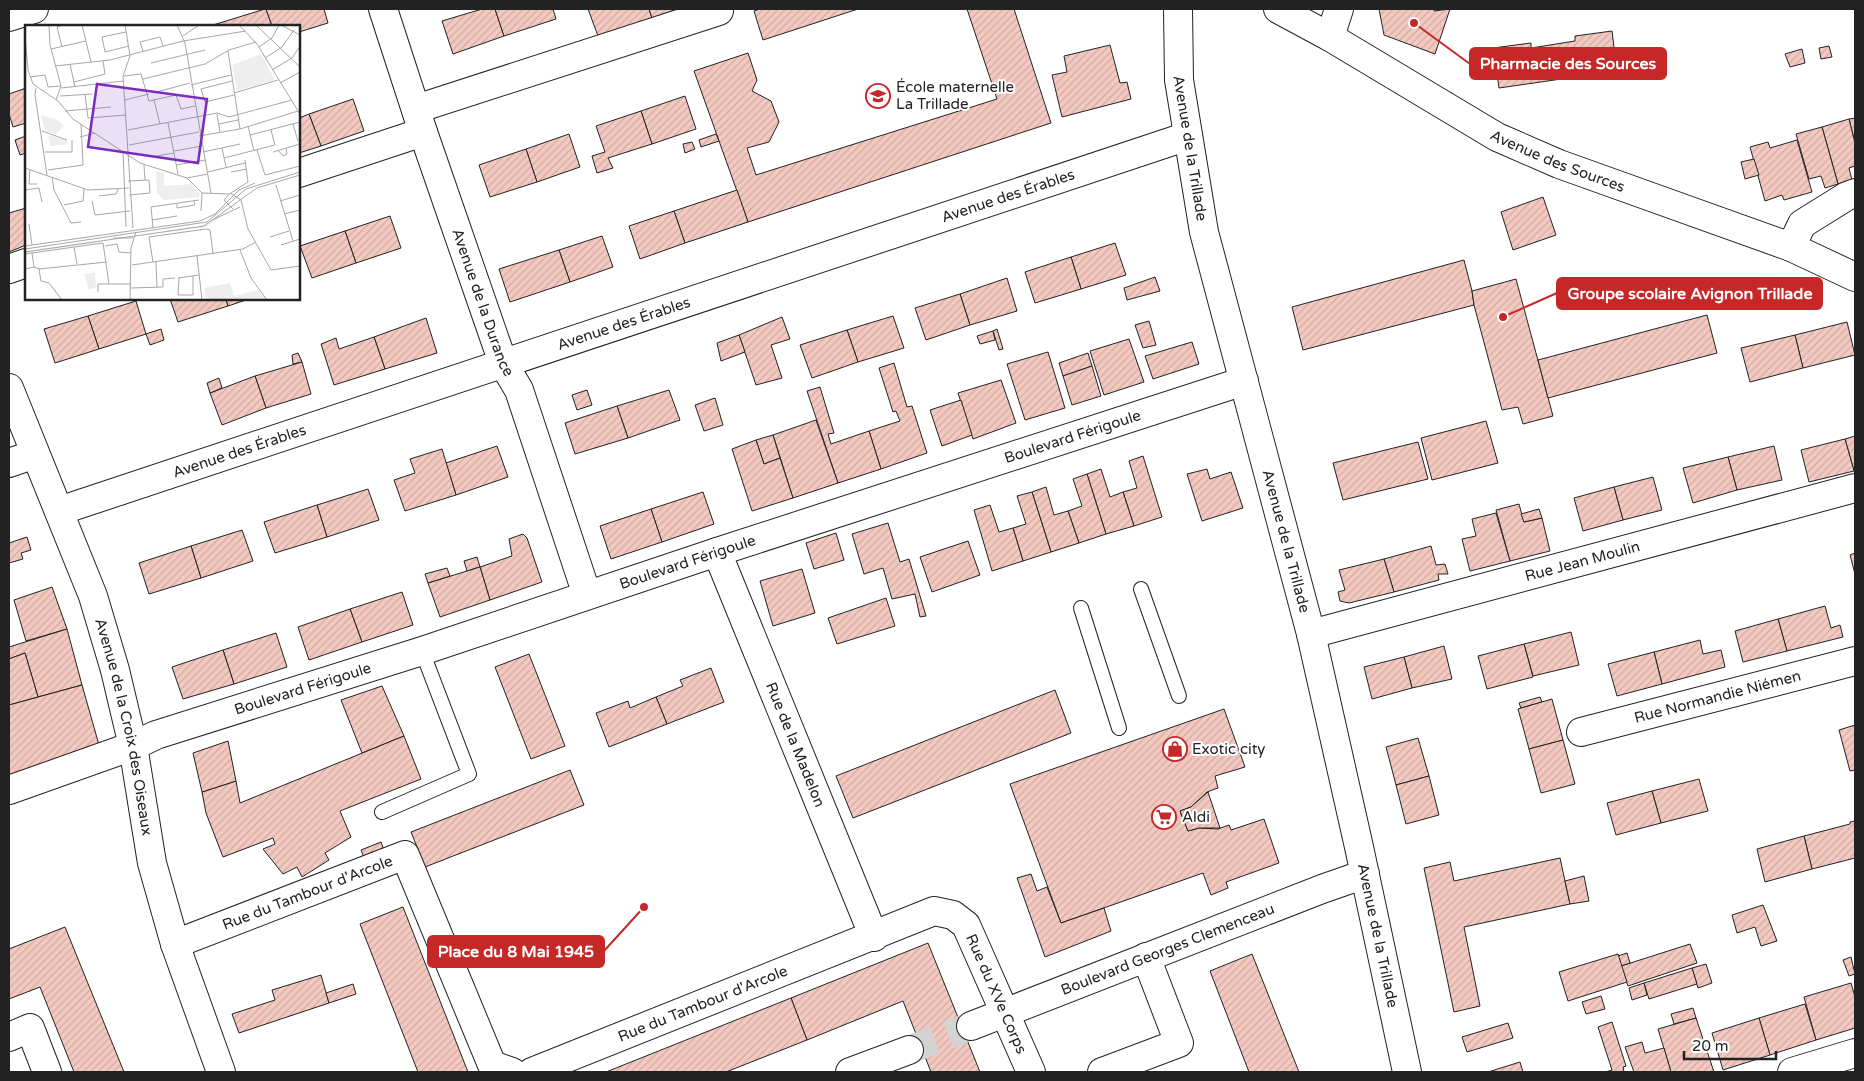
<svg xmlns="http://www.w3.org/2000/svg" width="1864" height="1081" font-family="'Varela Round',sans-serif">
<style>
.building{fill:url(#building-hatch);stroke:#222}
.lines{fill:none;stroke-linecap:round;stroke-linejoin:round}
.street-tunnel{stroke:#d3d3d3;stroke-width:28;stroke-dasharray:28 14;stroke-linecap:butt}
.lane-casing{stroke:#222;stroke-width:16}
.street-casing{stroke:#222;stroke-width:30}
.secondary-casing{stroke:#222;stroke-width:30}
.lane{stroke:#fff;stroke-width:14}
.street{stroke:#fff;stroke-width:28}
.secondary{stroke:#fff;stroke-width:28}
.labels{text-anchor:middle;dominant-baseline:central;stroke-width:4;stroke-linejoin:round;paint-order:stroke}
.poi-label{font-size:15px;fill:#222;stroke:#fff;text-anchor:start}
.street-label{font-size:15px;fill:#222;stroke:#fff}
.inset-road{fill:none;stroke:#a7a7a7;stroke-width:1}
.view{fill:#7b2cbf;fill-opacity:0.15;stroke:#7b2cbf;stroke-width:2.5}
.inset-edge{fill:none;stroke:#222;stroke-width:2.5}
.leader{fill:none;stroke:#c62828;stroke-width:2}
.callout-dot{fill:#c62828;stroke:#fff;stroke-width:2}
.callout{fill:#c62828;stroke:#c62828;stroke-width:2}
.callout-label{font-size:16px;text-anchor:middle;font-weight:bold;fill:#fff}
</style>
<defs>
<pattern id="building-hatch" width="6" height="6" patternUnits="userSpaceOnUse" patternTransform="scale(1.25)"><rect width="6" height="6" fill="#f3c9c0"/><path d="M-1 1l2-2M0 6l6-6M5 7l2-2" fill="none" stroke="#d0aca5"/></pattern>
</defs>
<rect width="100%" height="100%" fill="#fff"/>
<g class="building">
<polygon points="266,9 272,26 213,25 265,9"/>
<polygon points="266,9 324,9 328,23 299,32 299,26 272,26"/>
<polygon points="482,9 495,9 504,36 453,54 442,21"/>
<polygon points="495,9 553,9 556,19 504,36"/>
<polygon points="588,9 649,9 652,18 598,36"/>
<polygon points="649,9 678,9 652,18"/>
<polygon points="760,9 858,9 763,40 754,11"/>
<polygon points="967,9 1014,9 1051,123 748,222 694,71 748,53 757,80 752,91 771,101 779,122 769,142 747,148 756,175 997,99"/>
<polygon points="1379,9 1434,9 1434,11 1450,9 1435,54 1384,35"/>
<polygon points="1612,31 1617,71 1499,88 1493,48 1531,43 1531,48 1575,41 1575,36"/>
<polygon points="1110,45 1120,83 1127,82 1131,99 1062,117 1052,75 1067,72 1064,56"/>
<polygon points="1829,46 1832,57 1821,59 1819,48"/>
<polygon points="1802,49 1805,63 1790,67 1785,54"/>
<polygon points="26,88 26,123 13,127 9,114 9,94"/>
<polygon points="685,96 696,129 652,144 641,111"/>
<polygon points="353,99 364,131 321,146 309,114"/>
<polygon points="641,111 652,144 608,158 613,168 597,173 592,156 605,152 596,126"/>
<polygon points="309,114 321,146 299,153 299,118"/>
<polygon points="1855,118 1855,143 1849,119"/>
<polygon points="1849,119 1855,143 1855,166 1849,168 1852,180 1838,184 1822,127"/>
<polygon points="1822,127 1838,184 1825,188 1821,176 1809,179 1796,134"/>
<polygon points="569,134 580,167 537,182 526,149"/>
<polygon points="716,134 719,141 701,147 699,140"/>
<polygon points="26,136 26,153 20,155 15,140"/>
<polygon points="1797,140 1812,192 1784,200 1782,195 1765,201 1750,147 1768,142 1770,148"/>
<polygon points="692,142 695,149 685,153 683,144"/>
<polygon points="526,149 537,182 490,197 479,165"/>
<polygon points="1754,159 1759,175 1745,179 1741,162"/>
<polygon points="737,190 748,222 685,243 674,211"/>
<polygon points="1543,197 1556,235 1513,250 1501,212"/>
<polygon points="26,208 26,245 9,252 9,213"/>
<polygon points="674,211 685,243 640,259 629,226"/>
<polygon points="390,216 401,248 356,263 345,231"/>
<polygon points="345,231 356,263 312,278 300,246"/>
<polygon points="602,236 613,267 570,282 559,250"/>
<polygon points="1115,243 1126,275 1081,289 1071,257"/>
<polygon points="559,250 570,282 510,302 499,269"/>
<polygon points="1071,257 1081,289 1035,303 1025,272"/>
<polygon points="1464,260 1472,291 1474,305 1303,350 1292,307"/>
<polygon points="1155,277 1160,291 1127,300 1124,288"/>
<polygon points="1007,278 1017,311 970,325 960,294"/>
<polygon points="1516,279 1553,416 1523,424 1518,407 1502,410 1474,305 1472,291"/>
<polygon points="960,294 970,325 926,340 915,308"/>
<polygon points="170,299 226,299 228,306 178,322"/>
<polygon points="226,299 249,299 228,306"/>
<polygon points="136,301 146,334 99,349 88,316"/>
<polygon points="1707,315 1717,353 1548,398 1538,360"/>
<polygon points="88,316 99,349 55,363 44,329"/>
<polygon points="893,316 904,348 858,362 847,330"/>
<polygon points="782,317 790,339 771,345 782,378 756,385 739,335"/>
<polygon points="426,318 437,353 385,369 374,337"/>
<polygon points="1149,321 1156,345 1143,348 1135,325"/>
<polygon points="1847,322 1855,355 1803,368 1795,335"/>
<polygon points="161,329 164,340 150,345 146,334"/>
<polygon points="997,329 1003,349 999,350 993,331"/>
<polygon points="847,330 858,362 812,378 800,345"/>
<polygon points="993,331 995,340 980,344 977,336"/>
<polygon points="739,335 745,352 721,361 717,343"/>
<polygon points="1795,335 1803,368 1750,382 1741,348"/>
<polygon points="374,337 385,369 334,385 321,344 336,338 339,349"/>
<polygon points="1129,339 1144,382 1104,395 1090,351"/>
<polygon points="1192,342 1199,364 1153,379 1145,356"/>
<polygon points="1048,352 1065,408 1025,420 1007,364"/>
<polygon points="298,353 302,362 293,364 292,355"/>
<polygon points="1088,353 1092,366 1063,376 1059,363"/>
<polygon points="302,362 311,394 266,408 255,376"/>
<polygon points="894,363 907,407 912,406 927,453 881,469 869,431 900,421 896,411 893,412 879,368"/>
<polygon points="1092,366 1101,396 1072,405 1063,376"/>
<polygon points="255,376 266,408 222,425 210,393"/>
<polygon points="219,378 222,388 210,393 207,383"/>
<polygon points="1001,380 1016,423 973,439 958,393"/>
<polygon points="820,387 834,433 828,434 831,444 869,431 881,469 838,483 807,391"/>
<polygon points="587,390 592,405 577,410 572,395"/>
<polygon points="669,390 680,420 628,438 617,406"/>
<polygon points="715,398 723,425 704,431 695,405"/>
<polygon points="961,400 972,435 942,446 930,410"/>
<polygon points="617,406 628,438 575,454 565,423"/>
<polygon points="816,420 838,483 793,498 773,435"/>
<polygon points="1486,421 1498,463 1432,480 1421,438"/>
<polygon points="773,435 780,458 764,464 756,440"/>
<polygon points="1855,436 1855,470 1854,471 1845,439"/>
<polygon points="1845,439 1854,471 1809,482 1801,450"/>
<polygon points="756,440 764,464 780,458 793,498 752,511 732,449"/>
<polygon points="1418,442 1428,479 1343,500 1333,463"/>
<polygon points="497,446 508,477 456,495 446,463"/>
<polygon points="1774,446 1782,480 1737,490 1728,457"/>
<polygon points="442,449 456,495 405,511 394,480 415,473 410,459"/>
<polygon points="1143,456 1162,517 1134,526 1123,492 1137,488 1129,461"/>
<polygon points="1728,457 1737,490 1693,503 1683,468"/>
<polygon points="1101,469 1110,497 1123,492 1134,526 1106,534 1087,474"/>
<polygon points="1207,469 1210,479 1231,472 1243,508 1202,521 1187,474"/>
<polygon points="1087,474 1106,534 1079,543 1068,511 1082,506 1073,479"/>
<polygon points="1653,477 1662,510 1623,520 1614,487"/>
<polygon points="1046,487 1054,515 1068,511 1079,543 1051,552 1032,492"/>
<polygon points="1614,487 1623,520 1583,531 1574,498"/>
<polygon points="368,489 379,520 327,537 317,505"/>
<polygon points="703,492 714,524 662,542 651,509"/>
<polygon points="1032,492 1051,552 1023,561 1013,528 1026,524 1017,496"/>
<polygon points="1519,504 1524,522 1542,518 1550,551 1510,561 1496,510"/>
<polygon points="317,505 327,537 275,553 264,522"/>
<polygon points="990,505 999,532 1013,528 1023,561 992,571 974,510"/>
<polygon points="651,509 662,542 611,559 600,526"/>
<polygon points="1539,509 1542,518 1524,522 1521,514"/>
<polygon points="1496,513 1510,561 1470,571 1462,539 1476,536 1472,519"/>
<polygon points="888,523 900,562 909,559 926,616 920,617 915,594 892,599 883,568 864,574 852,534"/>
<polygon points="242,530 253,561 201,578 191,546"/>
<polygon points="836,533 844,560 814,569 806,543"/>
<polygon points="523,534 527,538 542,582 490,600 480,567 512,556 509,539"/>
<polygon points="27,537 31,550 21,553 23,559 9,563 9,543"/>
<polygon points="968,541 980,575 932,592 920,557"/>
<polygon points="191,546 201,578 149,594 139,563"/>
<polygon points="1431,546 1436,565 1445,564 1448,574 1438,574 1439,580 1394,592 1384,559"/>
<polygon points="1855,553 1855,574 1850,555"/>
<polygon points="477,557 480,567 467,571 464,561"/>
<polygon points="1384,559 1394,592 1349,603 1340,601 1338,592 1345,590 1339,570"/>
<polygon points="480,567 490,600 440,617 428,583"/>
<polygon points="447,568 450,576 428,583 425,574"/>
<polygon points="802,569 815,613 773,626 760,581"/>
<polygon points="52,587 67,629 26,641 14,600"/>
<polygon points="402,592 413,625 362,642 350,609"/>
<polygon points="886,598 895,626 837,644 828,618"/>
<polygon points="1825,606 1831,628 1840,625 1843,637 1787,651 1778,619"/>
<polygon points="350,609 362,642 309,660 298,627"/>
<polygon points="1778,619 1787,651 1743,662 1735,631"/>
<polygon points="67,629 82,685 38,697 25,653 9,659 9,647"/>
<polygon points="1571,632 1579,665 1533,676 1524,644"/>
<polygon points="276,633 287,667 234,684 223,650"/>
<polygon points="1700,640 1703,654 1721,650 1725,667 1662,684 1654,652"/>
<polygon points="1524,644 1533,677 1487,689 1478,656"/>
<polygon points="1444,646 1452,679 1412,688 1404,657"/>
<polygon points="223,650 234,684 183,699 172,667"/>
<polygon points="1654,652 1662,684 1617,696 1608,664"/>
<polygon points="25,653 38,697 9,705 9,659"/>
<polygon points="529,654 565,746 531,759 495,667"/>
<polygon points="1404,657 1412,688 1372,699 1364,667"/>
<polygon points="711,668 724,702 667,724 656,697 683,686 680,680"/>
<polygon points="82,685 99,745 9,777 9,705"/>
<polygon points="382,686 404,736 362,753 341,700"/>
<polygon points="1055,690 1071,733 853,818 836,776"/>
<polygon points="656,697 667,724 609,747 596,713 628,701 630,708"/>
<polygon points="1540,697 1542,702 1521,708 1519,703"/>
<polygon points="1552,699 1563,740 1529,749 1518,709"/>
<polygon points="1224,709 1245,767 1215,776 1218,788 1207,792 1191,807 1180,811 1188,831 1199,828 1218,829 1229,825 1231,830 1264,819 1279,863 1226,882 1228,888 1211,895 1203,873 1061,923 1010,784"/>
<polygon points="1855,725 1855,770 1850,771 1839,730"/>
<polygon points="404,736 421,779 340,811 351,837 325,853 329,860 302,877 297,867 283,874 263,849 275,844 273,838 223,857 206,813 202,792 236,781 240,803"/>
<polygon points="1418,738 1429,776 1396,785 1386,747"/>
<polygon points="1563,740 1575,784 1541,793 1529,749"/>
<polygon points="228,741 236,781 202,792 193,753"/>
<polygon points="570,770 584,805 425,867 411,832"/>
<polygon points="1429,776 1439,815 1406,824 1396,785"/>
<polygon points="1699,779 1708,811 1661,823 1652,791"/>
<polygon points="1652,791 1661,823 1616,835 1607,803"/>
<polygon points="1208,792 1220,828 1199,828 1188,831 1180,811 1191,807"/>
<polygon points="1855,821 1855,858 1812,869 1804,836 1850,824 1850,822"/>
<polygon points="1804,836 1812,869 1765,882 1757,849"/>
<polygon points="381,842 385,853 365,860 361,850"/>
<polygon points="1560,858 1570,904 1464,927 1480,1006 1454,1012 1424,868 1450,862 1454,881"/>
<polygon points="1031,874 1037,891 1047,887 1061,923 1104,908 1111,931 1045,957 1017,878"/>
<polygon points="1584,876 1589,901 1570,904 1565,881"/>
<polygon points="1763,905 1777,941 1761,946 1755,927 1737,933 1732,915"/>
<polygon points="403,907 468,1072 418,1072 360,924"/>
<polygon points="65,927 124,1072 74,1072 40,987 9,999 9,949"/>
<polygon points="928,943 980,1072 931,1072 903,1001 807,1040 791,998"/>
<polygon points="1690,944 1697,963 1628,986 1621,966"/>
<polygon points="1627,953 1630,963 1621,966 1618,956"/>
<polygon points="1252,954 1299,1072 1249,1072 1210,971"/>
<polygon points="1618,954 1627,982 1568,1001 1559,972"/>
<polygon points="1851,957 1855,974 1849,976 1843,960"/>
<polygon points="1706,964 1712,983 1698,988 1692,968"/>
<polygon points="1692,968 1697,984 1649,999 1644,983"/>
<polygon points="321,975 329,1003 239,1033 232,1014 275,1000 272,990"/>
<polygon points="1644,983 1647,995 1632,1000 1629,988"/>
<polygon points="1851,983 1855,997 1855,1028 1816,1040 1804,997"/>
<polygon points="353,984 356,994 329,1003 326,993"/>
<polygon points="1601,996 1605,1009 1586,1014 1582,1002"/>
<polygon points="791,998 807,1040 726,1072 606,1072"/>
<polygon points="1805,1004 1816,1040 1770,1055 1759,1018"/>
<polygon points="1693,1008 1696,1018 1674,1024 1671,1014"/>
<polygon points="1696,1018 1714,1072 1671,1072 1658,1029"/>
<polygon points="1759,1018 1770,1055 1723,1070 1712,1033"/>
<polygon points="1612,1022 1626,1066 1623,1067 1624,1072 1605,1072 1612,1070 1598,1027"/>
<polygon points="1508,1023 1513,1038 1467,1052 1462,1037"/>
<polygon points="1642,1042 1645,1053 1664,1048 1671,1072 1634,1072 1625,1047"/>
<polygon points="1520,1062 1523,1072 1488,1072"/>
</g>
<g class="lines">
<polyline class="street-tunnel" points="909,1050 971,1026"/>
<defs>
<g id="lane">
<polyline points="1141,589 1179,696"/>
<polyline points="1081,608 1119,728"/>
<polyline points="382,812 469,774 422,651"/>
</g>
<g id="street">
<path id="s1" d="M383,9L423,132L503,363L519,390L587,595"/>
<path id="s2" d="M1178,9L1179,80L1204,232L1311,634L1359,847L1407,1072"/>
<polyline points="9,17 34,9"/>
<polyline points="1330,37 1339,9"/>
<polyline points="416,109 719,11"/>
<polyline points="299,173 423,132"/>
<polyline points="1791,247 1802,224 1847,196 1855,193"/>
<polyline points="9,269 26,263"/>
<path id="s3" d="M9,388L93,596L115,670L133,746L152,863L175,944L221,1072"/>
<polyline points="9,463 35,454"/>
<path id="s4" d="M59,511L1188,136"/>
<path id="s5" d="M717,552L874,937"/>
<path id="s6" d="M1311,634L1855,488"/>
<path id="s7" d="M1581,732L1855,661"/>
<path id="s8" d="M9,790L133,746L156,735L422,651L717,552L1244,381"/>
<path id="s9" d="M175,944L405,855L492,1065L512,1072"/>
<path id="s10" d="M971,1026L1322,889L1365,874"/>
<polyline points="9,1037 30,1028 47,1072"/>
<path id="s11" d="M532,1072L934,911L953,915L966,925L1031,1072"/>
<polyline points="850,1072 909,1050"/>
<polyline points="1102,1072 1179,1043 1146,957"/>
<polyline points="1792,1072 1855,1053"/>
</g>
<g id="secondary">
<path id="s12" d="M1278,9L1330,37L1497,137L1559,164L1791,247L1855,277"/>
</g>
</defs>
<use href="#lane" class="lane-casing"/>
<use href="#street" class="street-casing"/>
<use href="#secondary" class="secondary-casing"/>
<use href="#lane" class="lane"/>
<use href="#street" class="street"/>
<use href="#secondary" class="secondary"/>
</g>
<defs>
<symbol id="school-ring" viewBox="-11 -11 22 22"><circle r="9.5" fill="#fff" stroke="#c62828" stroke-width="1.5"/><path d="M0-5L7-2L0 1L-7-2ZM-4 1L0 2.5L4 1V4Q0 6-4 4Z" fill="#c62828"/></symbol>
<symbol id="shop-ring" viewBox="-11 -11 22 22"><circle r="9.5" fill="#fff" stroke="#c62828" stroke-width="1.5"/><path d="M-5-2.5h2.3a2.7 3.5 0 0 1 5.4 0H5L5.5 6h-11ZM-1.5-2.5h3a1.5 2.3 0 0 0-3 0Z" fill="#c62828"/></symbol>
<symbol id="supermarket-ring" viewBox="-11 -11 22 22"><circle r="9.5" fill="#fff" stroke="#c62828" stroke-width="1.5"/><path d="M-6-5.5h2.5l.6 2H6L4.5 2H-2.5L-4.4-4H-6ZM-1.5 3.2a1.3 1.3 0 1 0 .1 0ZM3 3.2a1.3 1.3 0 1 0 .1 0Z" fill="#c62828"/></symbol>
</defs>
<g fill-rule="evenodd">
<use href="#school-ring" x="864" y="82" width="28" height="28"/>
<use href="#shop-ring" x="1161" y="735" width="28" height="28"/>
<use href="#supermarket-ring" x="1150" y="803" width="28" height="28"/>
</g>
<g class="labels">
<g class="poi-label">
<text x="896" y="87">École maternelle<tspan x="896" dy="17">La Trillade</tspan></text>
<text x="1192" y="749">Exotic city</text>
<text x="1182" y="817">Aldi</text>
</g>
<g class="street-label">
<text stroke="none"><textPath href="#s2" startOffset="140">Avenue de la Trillade</textPath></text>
<text stroke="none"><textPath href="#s12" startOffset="319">Avenue des Sources</textPath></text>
<text stroke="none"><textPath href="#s4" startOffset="1000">Avenue des Érables</textPath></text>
<text stroke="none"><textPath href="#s1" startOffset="310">Avenue de la Durance</textPath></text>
<text stroke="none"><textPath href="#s4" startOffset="595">Avenue des Érables</textPath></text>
<text stroke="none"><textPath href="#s8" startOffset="1121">Boulevard Férigoule</textPath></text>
<text stroke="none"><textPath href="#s4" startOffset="190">Avenue des Érables</textPath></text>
<text stroke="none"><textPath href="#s2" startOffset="545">Avenue de la Trillade</textPath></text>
<text stroke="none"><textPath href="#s6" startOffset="281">Rue Jean Moulin</textPath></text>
<text stroke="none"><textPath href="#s8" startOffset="716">Boulevard Férigoule</textPath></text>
<text stroke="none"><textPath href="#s8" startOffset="311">Boulevard Férigoule</textPath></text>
<text stroke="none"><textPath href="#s7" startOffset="141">Rue Normandie Niémen</textPath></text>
<text stroke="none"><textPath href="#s3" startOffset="359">Avenue de la Croix des Oiseaux</textPath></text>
<text stroke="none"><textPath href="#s5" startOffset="208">Rue de la Madelon</textPath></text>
<text stroke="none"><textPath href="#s9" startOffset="142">Rue du Tambour d'Arcole</textPath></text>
<text stroke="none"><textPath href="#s2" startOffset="950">Avenue de la Trillade</textPath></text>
<text stroke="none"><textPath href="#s10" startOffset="211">Boulevard Georges Clemenceau</textPath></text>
<text stroke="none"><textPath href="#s11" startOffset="544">Rue du XVe Corps</textPath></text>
<text stroke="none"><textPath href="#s11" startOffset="184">Rue du Tambour d'Arcole</textPath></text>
</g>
</g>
<g transform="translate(25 25)">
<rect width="275" height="275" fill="#fff"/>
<path d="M236,29L250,55L212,66L207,40ZM16,90L32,95L39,101L31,109L20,106ZM23,110L42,115L43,119L25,121ZM131,146L139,147V161L166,159L175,169L174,172L139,175L132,168ZM199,190L180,202L116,211L175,201ZM71,216V218L0,228V226Z" fill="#eee"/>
<path d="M70,247L71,263L63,264L60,249ZM205,258L209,271L234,265L241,275H181L179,263Z" fill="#eee"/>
<path class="inset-road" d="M24,0L25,20L36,61L31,75M57,0L66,37M100,0L105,31L98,51L108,203M152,0L160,18L186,168M214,0L232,19L275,89M231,0L275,42M256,0L275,10M101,7L77,12L80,27L104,21M0,11L3,45L8,59L33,76L48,94L115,138L162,153L177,168L204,169M158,11L174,0M37,22L32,2L38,0M234,22L247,13L254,0M26,24L61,16M118,26L115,17L135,12L138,21M203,26L215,104M240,33L257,22L269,5M126,38L180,25M45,39L50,62M30,41L85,35L158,16L221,6M247,45L267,33L275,21M99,51L116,49L124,76L151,70L156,84L170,81M5,52L20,50L23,62L36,61M118,54L180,39L204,25L231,17M207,56L176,64L180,77L209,70M49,57L80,49L78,36M255,58L275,47M166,60L206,50M11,63L10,70L22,150M36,63L99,56M128,68L165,58M209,68L253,55M60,69L63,93L101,90M35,71L67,69M100,75L124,69M129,75L135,99M40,86L86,82M192,89L195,107M143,98L153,149M194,99L213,95M268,99L273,116M223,101L229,126M103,105L192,88L204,92L267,75M17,106L42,115M225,110L275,97M174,111L215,104L273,86M55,112L70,108M104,120L174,107M197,123L201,142M232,125L240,150L275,141M253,125L258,131L262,129L261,123M98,126L101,202M149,126L177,121M20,127H47V115M178,127L215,119M248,127L275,119M131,131L149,128M199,133L250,120L246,105M119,140L120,155M151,140L180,135M0,143L63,165L104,163M5,144L4,159H12M23,145L58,140L56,99M183,147L220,138M206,147L222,144M27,152L29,165L46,198L56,197M162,153L183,149M103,156L124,155L125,168L104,170M251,160L268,216M0,165L14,163L17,177M206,168L223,157L220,135M74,171L91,169L93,164M67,176L70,190L105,186M255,176L275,170M152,179V183L170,180L169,176M39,180L58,176L59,163M208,184L199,175L205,168L216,175L223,204L246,245L275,241M176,186L177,168M259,189L275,185M127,195L152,191M187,195L215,182M4,199L7,220M128,203L126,182L174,175M245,212L264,206M88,213H108M256,220L275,214M0,221L175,196L190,189L214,165L230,158M80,221L92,219L94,227L106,228M49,222L52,239M0,224L182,197L221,164L275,147M215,225L226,253L242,275M0,227L179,201L232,163L275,150M0,229L78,218L84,259M172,231L177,275M128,237L124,212L181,204L185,205L188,229M131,237L132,262M107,240L218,224L231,217M9,242L14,244L82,237M0,244L9,242L7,228M14,244L16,256L24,258L37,275M153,253L174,250M154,253L153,270H168V251M106,263L138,262V254L150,253M73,267V259H106M105,275L106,223L111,207"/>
<path class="view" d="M72,59L182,74L173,138L63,122Z"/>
<rect width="275" height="275" class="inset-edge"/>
</g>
<path class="leader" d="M1414 23L1470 64M1503 317L1557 293M644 907L604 951"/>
<g class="callout-dot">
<circle cx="1414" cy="23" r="5"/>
<circle cx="1503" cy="317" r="5"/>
<circle cx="644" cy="907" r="5"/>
</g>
<g class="callout">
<rect x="1470" y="48" width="196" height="31" rx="5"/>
<rect x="1557" y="278" width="265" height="31" rx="5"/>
<rect x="428" y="936" width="176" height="31" rx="5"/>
</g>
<g class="callout-label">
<text x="1568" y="69">Pharmacie des Sources</text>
<text x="1690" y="299">Groupe scolaire Avignon Trillade</text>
<text x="516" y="957">Place du 8 Mai 1945</text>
</g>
<rect width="1864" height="1081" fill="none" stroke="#222222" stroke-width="20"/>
<path d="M1684 1051v8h92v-8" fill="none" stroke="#222222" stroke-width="2.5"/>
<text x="1692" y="1051" font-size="15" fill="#222222" stroke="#ffffff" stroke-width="4" paint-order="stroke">20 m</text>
</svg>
